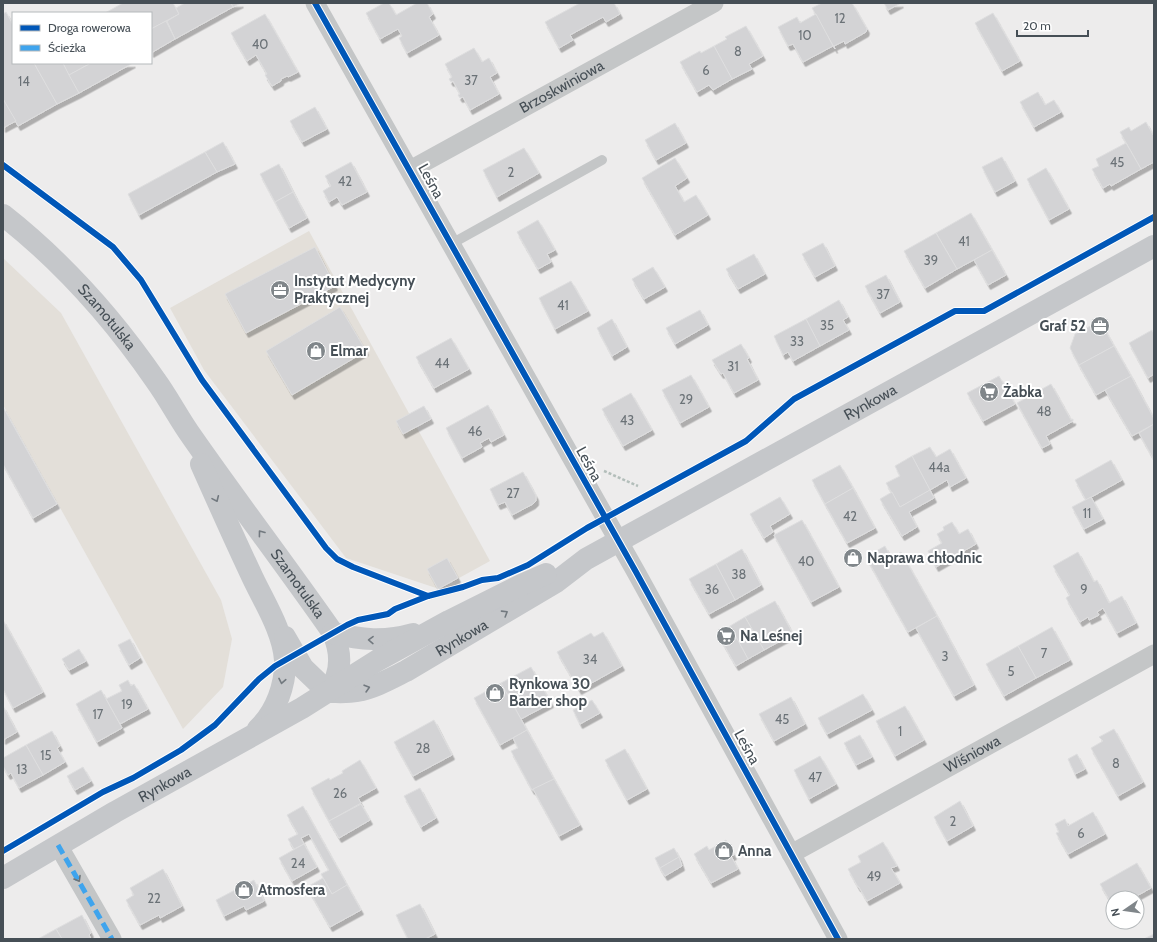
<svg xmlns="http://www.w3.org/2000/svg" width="1157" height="942" font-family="Cabin,sans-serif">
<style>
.commercial{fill:#e3dfd9}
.building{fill:#d3d3d5;stroke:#dededf;filter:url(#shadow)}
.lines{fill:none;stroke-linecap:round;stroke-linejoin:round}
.path{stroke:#b3beba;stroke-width:2.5;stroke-dasharray:3 2;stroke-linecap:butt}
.lane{stroke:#c4c6c7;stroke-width:10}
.street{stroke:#c4c6c7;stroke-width:19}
.secondary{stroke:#c5c7ca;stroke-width:22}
.quiet{stroke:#3fa4ed;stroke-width:5;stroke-dasharray:10 5;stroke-linecap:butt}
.cycleway-casing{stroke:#fff;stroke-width:8}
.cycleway{stroke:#0057b8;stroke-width:6}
.oneway{stroke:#72797f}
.oneway2{stroke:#6c7378}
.labels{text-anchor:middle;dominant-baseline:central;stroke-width:4;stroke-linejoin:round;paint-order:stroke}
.number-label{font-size:13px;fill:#6b7277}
.street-label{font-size:15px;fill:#464f56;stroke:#fff}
.poi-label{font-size:15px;font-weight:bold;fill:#464f56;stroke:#fff;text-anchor:start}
</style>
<defs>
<filter id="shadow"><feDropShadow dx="2.5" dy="4.5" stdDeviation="0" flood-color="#0004"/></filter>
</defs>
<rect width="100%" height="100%" fill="#edecec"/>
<g class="commercial">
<polygon points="309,231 490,561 439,589 346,558 204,370 170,308"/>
<polygon points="3,258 61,313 221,600 232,639 223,687 183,729 3,405"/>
</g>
<g class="building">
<polygon points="123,3 173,3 179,14 151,29 151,13 105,13"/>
<polygon points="185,3 231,3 233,7 175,39 167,21 179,14 176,8"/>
<polygon points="231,3 241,3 233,7"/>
<polygon points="384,3 389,3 396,15 417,3 427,3 433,14 429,17 439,35 407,53 399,38 402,36 398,29 380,39 366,13"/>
<polygon points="580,3 614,3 620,14 606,22 603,17 570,35 573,40 559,48 545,22"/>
<polygon points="822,3 852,3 867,29 866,32 845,44 844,41 834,46 835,49 812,8"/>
<polygon points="884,3 901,3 888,10"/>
<polygon points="6,12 13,25 13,63 34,63 57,104 18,126 3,99 3,14"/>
<polygon points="993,13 1020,61 1002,71 975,23"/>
<polygon points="265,14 298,72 288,77 287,76 281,79 281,81 272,86 265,75 267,74 256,55 247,61 231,33"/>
<polygon points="816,14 833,46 803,62 793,44 788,46 778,27 797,17 800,23"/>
<polygon points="166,21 175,39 151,53 151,29"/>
<polygon points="746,26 763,56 749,64 752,69 732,79 714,46 727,39 725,37"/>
<polygon points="714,46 732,79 713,90 709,85 697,92 680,62 700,51 701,53"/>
<polygon points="474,48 482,62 489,58 497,73 490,77 499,94 470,110 463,97 460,98 458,95 460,94 453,81 451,82 449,79 452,77 445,64"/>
<polygon points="34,63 63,63 79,93 57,104"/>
<polygon points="63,63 91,63 69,75"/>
<polygon points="91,63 133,63 79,93 69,75"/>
<polygon points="1038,92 1045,105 1054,100 1061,112 1034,127 1020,102"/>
<polygon points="3,99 16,121 3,128"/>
<polygon points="315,107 327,129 302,142 290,121"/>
<polygon points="1146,122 1153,135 1154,134 1154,162 1141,169 1120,132 1129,127 1131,131"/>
<polygon points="675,123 686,143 656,160 645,140"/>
<polygon points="223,142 235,164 217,172 205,152"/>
<polygon points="1126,143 1141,169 1111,186 1110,184 1103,188 1092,169 1099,166 1096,159"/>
<polygon points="524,148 539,173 497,197 483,170"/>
<polygon points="205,152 217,172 139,215 128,194"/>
<polygon points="1002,157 1015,181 995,192 982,167"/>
<polygon points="675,158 687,178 675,186 684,202 696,195 708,215 675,235 642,178"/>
<polygon points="351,162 367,192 342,205 337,197 329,202 323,191 331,186 325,176"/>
<polygon points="279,164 293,192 275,202 260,174"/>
<polygon points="1046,168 1069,209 1049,220 1027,179"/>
<polygon points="293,192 307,218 289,228 275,202"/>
<polygon points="971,213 992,250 957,269 936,233"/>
<polygon points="538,220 555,250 547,254 551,262 538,269 517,232"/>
<polygon points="936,233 957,269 925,288 904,251"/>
<polygon points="823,243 835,266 815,277 802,254"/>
<polygon points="315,247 335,286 246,333 225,294"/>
<polygon points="992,250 1006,275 988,285 974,260"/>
<polygon points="754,254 765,274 738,289 726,269"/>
<polygon points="653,267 665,287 644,299 632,279"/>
<polygon points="886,275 900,302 880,313 865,286"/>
<polygon points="571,281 588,311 555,329 539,298"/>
<polygon points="839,300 848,317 843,320 849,330 820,346 806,319"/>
<polygon points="340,307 366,351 292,395 266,351"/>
<polygon points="700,310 708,325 675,344 666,328"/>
<polygon points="612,319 627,347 612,356 597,328"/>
<polygon points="806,319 820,346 793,361 788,352 783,355 774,336"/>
<polygon points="1100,321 1114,346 1079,365 1070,348 1075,334"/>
<polygon points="1152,330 1154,334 1154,374 1148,378 1129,343"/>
<polygon points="451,338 469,369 434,388 416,357"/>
<polygon points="741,344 749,358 747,359 758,380 734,393 723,373 721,374 712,360"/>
<polygon points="1114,346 1131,376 1096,395 1079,365"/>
<polygon points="691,375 709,407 680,423 662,390"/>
<polygon points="999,376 1015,404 983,421 967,393"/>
<polygon points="1131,376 1154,419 1154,424 1132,436 1105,390"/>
<polygon points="1051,384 1071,420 1073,419 1073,421 1046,436 1050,444 1042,448 1017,403"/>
<polygon points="631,393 652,430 623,446 602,409"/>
<polygon points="488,405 504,435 491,442 489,438 480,443 482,447 462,458 446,428"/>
<polygon points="424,406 431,419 403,434 396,421"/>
<polygon points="3,407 57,504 33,518 3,464"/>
<polygon points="1154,424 1154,460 1139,433"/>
<polygon points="930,447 936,457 950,449 966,478 950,487 947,480 930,490 912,456"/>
<polygon points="912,456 930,490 900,507 886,483 900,476 895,466"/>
<polygon points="1111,460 1122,480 1086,500 1075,480"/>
<polygon points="840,465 853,488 825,504 812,480"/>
<polygon points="523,472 536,496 536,501 533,504 512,515 505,502 498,505 490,489"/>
<polygon points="853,488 875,528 847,543 825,504"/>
<polygon points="930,490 934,498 909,512 917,527 902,536 880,499 892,492 900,507"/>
<polygon points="780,497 790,514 770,526 773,532 764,538 750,514"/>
<polygon points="1091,497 1103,519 1084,529 1072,507"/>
<polygon points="802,520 839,587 811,602 774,535"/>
<polygon points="952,522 959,534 968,529 976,544 936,567 928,551 942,543 937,534 944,530 943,527"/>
<polygon points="885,546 891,558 901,552 937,616 908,632 866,557"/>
<polygon points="742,549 761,585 735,600 716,564"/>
<polygon points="1078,552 1094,582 1097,580 1109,603 1122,596 1136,623 1117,633 1103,608 1097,612 1099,615 1089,620 1088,617 1080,622 1066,598 1070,595 1053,566"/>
<polygon points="447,558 458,578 438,589 427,569"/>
<polygon points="716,564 735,600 709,614 689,579"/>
<polygon points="775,601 793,634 764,650 745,617"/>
<polygon points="937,616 974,685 954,696 916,628"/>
<polygon points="745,617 764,650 748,659 730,626"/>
<polygon points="3,620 43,692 13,708 3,689"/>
<polygon points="730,626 748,659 736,666 717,633"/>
<polygon points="1052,627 1070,660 1036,678 1018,646"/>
<polygon points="603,632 622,666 579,690 557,652 591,633 594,637"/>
<polygon points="130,639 140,658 129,665 118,645"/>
<polygon points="1018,646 1036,678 1004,696 986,664"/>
<polygon points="79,649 86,661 69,670 62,659"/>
<polygon points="531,667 551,703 521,719 501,683"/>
<polygon points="128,680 131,686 134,684 148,709 120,724 106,699 122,691 119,685"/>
<polygon points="501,683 527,730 500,745 474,698"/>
<polygon points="101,690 122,728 97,742 76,704"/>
<polygon points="863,694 872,710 827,734 818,718"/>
<polygon points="791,697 805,724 774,741 759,714"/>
<polygon points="592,700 600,713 580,724 573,710"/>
<polygon points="3,706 17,732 3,740"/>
<polygon points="905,706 924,740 895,756 876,721"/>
<polygon points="434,720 452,755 413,776 394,742"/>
<polygon points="1114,729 1143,782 1118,796 1091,748 1103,741 1099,737"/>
<polygon points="527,730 554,779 532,790 511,751 518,748 513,738"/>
<polygon points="52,731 60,746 57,748 65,762 43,775 26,745"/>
<polygon points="860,735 872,757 856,765 844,743"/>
<polygon points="26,745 43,775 19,788 11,773 8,775 3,766 3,758"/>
<polygon points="625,749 647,789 627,800 605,760"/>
<polygon points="1077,754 1085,769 1075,774 1068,759"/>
<polygon points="820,756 836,784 809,799 794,770"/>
<polygon points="360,760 376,788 358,798 361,803 329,821 311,788 329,778 330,780 343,773 342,771"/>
<polygon points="83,767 91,781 75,790 67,776"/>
<polygon points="554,779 580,825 559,836 533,789"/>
<polygon points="420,788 436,818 421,827 404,796"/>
<polygon points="960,801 973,826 947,841 934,817"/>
<polygon points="361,804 370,820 339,838 329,821"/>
<polygon points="303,806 347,885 332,894 321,874 329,870 309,834 301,838 304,844 294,849 288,839 298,834 287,815"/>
<polygon points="1093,812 1105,834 1068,854 1056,833 1059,832 1055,824 1065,819 1068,826"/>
<polygon points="726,840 734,855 731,856 738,869 711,883 694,854 707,846 709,850"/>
<polygon points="883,842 897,866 891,868 900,883 867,901 859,887 858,887 848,869 861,862 858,856"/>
<polygon points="304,844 317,867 292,881 279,858"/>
<polygon points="674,848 679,857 660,868 655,858"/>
<polygon points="679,857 682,866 665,876 660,868"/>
<polygon points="1137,863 1151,888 1133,898 1113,898 1113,906 1100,884"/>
<polygon points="163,869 182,906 160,918 159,915 140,925 126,900 134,895 130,888"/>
<polygon points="323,878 332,894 347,885 361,910 330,927 307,887"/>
<polygon points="254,880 264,901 246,910 244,906 224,916 216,900"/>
<polygon points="420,904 435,934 425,939 408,939 396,915"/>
<polygon points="82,915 91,933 89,935 91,939 62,939 56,929"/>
<polygon points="56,929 62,939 38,939"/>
<polygon points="1154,934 1154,939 1144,939"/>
</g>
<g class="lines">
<g class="path">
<polyline points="3,165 113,247 141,280 202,380 326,548 337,559 353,567 428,596"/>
<polyline points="604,471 638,486"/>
</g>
<polyline class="lane" points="451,244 602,160"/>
<g class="street">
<polyline points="315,3 636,572 838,939"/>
<path id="s1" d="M410,170L714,3"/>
<polyline points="58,845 112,939"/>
<path id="s2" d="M791,854L1154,654"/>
</g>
<g class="secondary">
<path id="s3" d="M3,215C64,263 112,317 156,381C169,399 179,419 192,437C238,503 287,567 333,633C342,654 342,674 328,692"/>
<path d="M201,464C217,500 233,536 250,572C262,599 283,630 285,660C286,684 276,712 258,729"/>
<path d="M333,633C361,640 385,642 413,634"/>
<polyline points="285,637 303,668 328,692"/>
<path id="s4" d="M328,692C338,692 347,693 357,691C374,688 390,679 406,671L556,582L586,559L1154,246"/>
<path id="s5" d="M3,878L115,812L302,708L378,660L449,621L521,585L546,574"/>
</g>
<polyline class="quiet" points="58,845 112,939"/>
<defs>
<g id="cycleway">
<polyline points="315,3 636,572 838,939"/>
<polyline points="3,165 113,247 141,280 202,380 326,548 337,559 353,567 428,596"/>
<polyline points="3,851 103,792 133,778 181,750 215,725 259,679 275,666 347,625 358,620 388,614 395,609 428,596 463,587 482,580 498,578 528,565 587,528 746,441 794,399 955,311 984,311 1154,217"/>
</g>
</defs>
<use href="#cycleway" class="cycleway-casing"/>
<use href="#cycleway" class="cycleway"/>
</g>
<defs><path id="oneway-chevron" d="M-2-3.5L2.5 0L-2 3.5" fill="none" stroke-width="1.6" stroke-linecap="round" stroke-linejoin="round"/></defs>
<g class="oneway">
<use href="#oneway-chevron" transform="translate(216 499) rotate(66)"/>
<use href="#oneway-chevron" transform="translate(261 533) rotate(-127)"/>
<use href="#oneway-chevron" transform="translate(505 613) rotate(-32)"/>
<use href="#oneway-chevron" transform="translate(371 640) rotate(-179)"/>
<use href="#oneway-chevron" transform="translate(282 681) rotate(101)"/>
<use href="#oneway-chevron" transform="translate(367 688) rotate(-16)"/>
</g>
<use class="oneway2" href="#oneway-chevron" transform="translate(78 879) rotate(60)"/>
<defs>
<symbol id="office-disc" viewBox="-11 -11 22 22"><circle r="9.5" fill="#80868a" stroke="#fff"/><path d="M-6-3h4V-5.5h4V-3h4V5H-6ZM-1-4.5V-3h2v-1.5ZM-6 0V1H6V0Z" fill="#fff"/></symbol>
<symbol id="shop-disc" viewBox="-11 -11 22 22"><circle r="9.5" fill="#80868a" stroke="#fff"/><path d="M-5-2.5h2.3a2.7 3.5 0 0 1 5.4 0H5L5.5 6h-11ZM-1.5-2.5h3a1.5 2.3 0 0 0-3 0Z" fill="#fff"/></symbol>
<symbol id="supermarket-disc" viewBox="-11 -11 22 22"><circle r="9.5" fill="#80868a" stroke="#fff"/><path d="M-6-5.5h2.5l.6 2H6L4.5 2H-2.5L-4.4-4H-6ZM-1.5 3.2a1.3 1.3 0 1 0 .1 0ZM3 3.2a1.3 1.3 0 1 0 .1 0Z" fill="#fff"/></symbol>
</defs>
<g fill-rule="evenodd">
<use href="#office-disc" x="269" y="279" width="22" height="22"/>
<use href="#office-disc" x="1089" y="315" width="22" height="22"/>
<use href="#shop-disc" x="305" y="340" width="22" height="22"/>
<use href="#supermarket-disc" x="978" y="381" width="22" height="22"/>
<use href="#shop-disc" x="842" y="547" width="22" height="22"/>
<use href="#supermarket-disc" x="715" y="625" width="22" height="22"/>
<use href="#shop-disc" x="484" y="682" width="22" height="22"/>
<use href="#shop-disc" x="713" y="840" width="22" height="22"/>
<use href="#shop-disc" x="233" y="879" width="22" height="22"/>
</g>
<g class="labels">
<g class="number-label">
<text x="840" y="18">12</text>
<text x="805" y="35">10</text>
<text x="260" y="44">40</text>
<text x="738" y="51">8</text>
<text x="706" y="70">6</text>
<text x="471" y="80">37</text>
<text x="24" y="81">14</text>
<text x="1117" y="162">45</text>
<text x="511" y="172">2</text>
<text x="345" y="181">42</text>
<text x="964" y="241">41</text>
<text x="931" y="260">39</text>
<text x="883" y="294">37</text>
<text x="563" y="305">41</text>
<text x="827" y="325">35</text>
<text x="797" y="341">33</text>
<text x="442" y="363">44</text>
<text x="733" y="366">31</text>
<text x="686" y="399">29</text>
<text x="1044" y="411">48</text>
<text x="627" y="420">43</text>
<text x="475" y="431">46</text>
<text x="939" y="467">44a</text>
<text x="513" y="493">27</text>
<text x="1087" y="513">11</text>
<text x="850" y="516">42</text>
<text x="806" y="561">40</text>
<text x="739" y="574">38</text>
<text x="712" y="589">36</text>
<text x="1084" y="589">9</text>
<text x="1044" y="653">7</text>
<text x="945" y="656">3</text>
<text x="590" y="659">34</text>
<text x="1011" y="671">5</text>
<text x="127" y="704">19</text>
<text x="98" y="714">17</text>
<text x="782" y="719">45</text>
<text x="900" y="731">1</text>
<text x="423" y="748">28</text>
<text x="46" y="755">15</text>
<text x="1116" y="763">8</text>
<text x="22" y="769">13</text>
<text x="815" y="777">47</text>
<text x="340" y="793">26</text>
<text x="953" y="821">2</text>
<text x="1081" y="833">6</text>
<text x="298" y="863">24</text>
<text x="874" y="876">49</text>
<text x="154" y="898">22</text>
</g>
<g class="street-label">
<text stroke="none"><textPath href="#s1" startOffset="173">Brzoskwiniowa</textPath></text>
<text transform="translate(431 181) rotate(61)">Leśna</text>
<text stroke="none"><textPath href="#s3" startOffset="146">Szamotulska</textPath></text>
<text stroke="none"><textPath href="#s4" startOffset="619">Rynkowa</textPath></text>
<text transform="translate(589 464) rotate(61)">Leśna</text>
<text stroke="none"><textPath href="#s3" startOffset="474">Szamotulska</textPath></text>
<text stroke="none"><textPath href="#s4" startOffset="147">Rynkowa</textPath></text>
<text transform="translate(747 747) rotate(61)">Leśna</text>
<text stroke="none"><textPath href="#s2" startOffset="207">Wiśniowa</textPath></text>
<text stroke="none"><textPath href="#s5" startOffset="187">Rynkowa</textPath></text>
</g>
<g class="poi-label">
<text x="294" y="281">Instytut Medycyny<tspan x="294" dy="17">Praktycznej</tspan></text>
<text x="1086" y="326" text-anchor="end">Graf 52</text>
<text x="330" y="351">Elmar</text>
<text x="1003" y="392">Żabka</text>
<text x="867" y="558">Naprawa chłodnic</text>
<text x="740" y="636">Na Leśnej</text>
<text x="509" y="684">Rynkowa 30<tspan x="509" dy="17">Barber shop</tspan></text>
<text x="738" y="851">Anna</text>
<text x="258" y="890">Atmosfera</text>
</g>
</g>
<rect width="1157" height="942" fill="none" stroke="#464f56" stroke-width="8"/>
<rect x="12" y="12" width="140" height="52" fill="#ffffff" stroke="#b5b9bb"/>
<rect x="20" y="25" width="20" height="6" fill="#0057b8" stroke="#b5b9bb"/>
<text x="48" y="32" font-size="12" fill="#464f56">Droga rowerowa</text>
<rect x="20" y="45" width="20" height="6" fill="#3fa4ed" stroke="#b5b9bb"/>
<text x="48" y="52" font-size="12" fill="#464f56">Ścieżka</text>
<g transform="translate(1125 910) rotate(257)"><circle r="19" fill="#ffffff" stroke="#b5b9bb"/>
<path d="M0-3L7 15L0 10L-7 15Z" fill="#80868a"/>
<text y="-6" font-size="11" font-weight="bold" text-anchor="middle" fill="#464f56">N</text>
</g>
<path d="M1017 30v6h71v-6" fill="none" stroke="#464f56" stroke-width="2"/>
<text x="1023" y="30" font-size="12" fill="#464f56" stroke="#ffffff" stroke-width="3" paint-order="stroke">20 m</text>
</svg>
